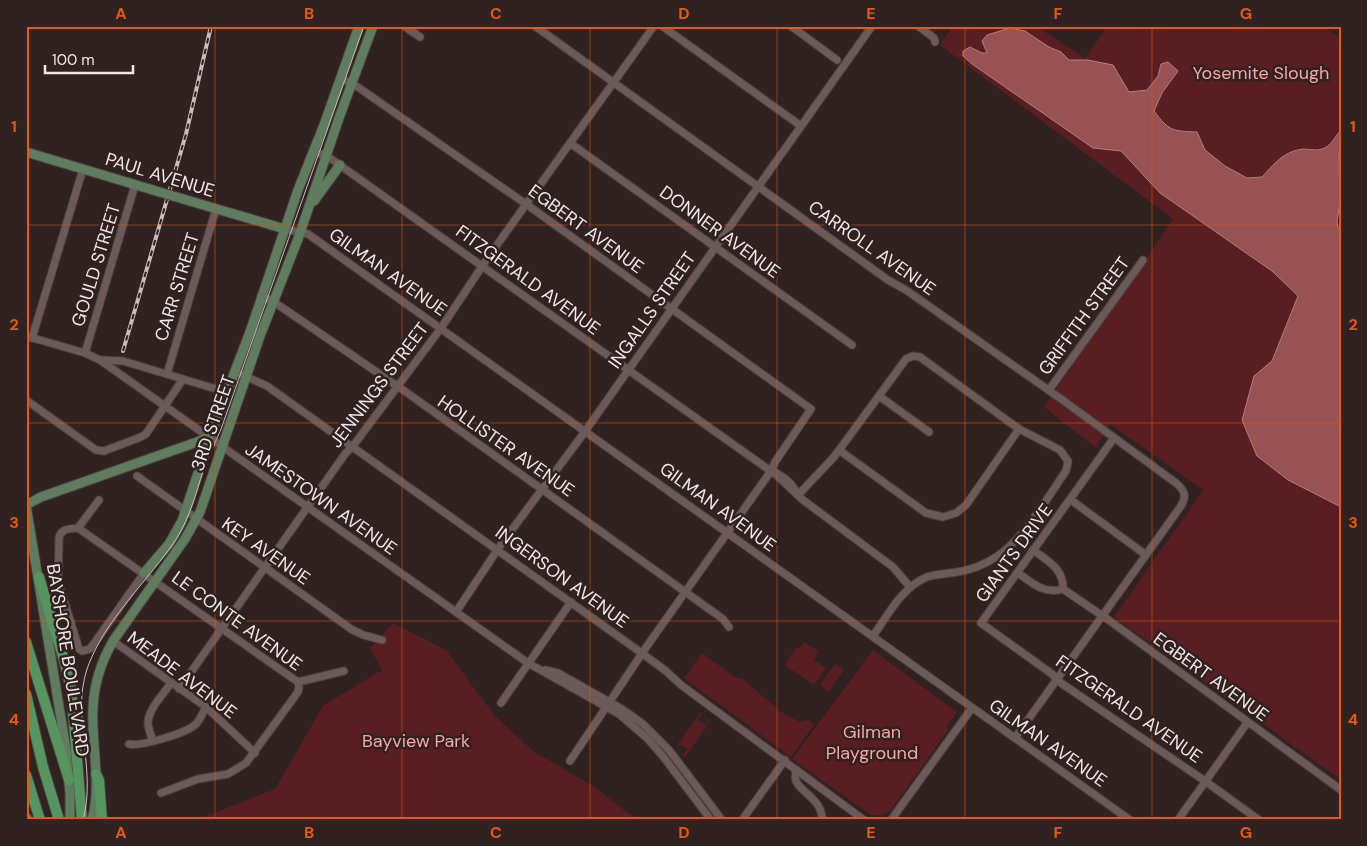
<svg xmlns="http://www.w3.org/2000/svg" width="1367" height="846" font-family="'DM Sans',sans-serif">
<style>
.green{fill:#581e22}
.water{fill:#995254;stroke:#b37e80}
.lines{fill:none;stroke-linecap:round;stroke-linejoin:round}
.minor-casing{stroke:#4c403f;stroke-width:9}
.major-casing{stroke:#4c403f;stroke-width:11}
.highway-casing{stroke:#4c403f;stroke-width:12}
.minor{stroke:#6c5a5a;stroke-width:7}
.major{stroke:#5f7d5e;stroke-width:9}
.highway{stroke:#579560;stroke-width:10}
.tram{stroke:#c8bdbc;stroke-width:1}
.rail-casing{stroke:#c8bdbc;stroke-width:4}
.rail{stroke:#302221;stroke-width:2;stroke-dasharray:5.5;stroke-linecap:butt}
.major-bridge-casing{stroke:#4c403f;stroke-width:11;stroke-linecap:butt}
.major-bridge{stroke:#5f7d5e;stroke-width:9}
.grid{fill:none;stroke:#e8590c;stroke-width:1;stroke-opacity:0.55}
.labels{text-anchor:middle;stroke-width:5;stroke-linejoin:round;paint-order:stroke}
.park-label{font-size:18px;fill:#f8a4a5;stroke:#302221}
.street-label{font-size:18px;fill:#f0e6e5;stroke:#302221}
.neatline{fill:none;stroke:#e8590c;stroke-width:2}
.grid-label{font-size:16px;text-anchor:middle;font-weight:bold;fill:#e8590c}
</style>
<rect width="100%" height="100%" fill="#302221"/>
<g class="green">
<path d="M953,26H1036L1085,58L1108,26H1323L1341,39V247L1202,155L1197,132C1184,131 1170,132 1161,121L989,46L979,65L1093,148L1121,151L1160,193L1272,271L1298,297L1272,361L1254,376L1341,507V780L1114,617L1203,490L1110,424L1096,448L1044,407L1173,219L940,45Z"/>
<path d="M393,623L446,650L495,716L533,751L595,787L629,814L644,820H197L275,789L323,706L382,670L370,649Z"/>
<path d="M804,642L818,651L814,660L826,668L814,685L785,665L796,648L801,647Z"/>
<path d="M873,650L957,712L946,728L948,730L891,810C885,815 879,816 871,815L792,759Z"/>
<path d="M702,653L735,677L743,679L781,712L800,722L808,720L814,725L791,757L684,678Z"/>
<path d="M835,664L844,670L828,692L820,685Z"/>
<path d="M701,712L702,713L698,720L706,725L710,719L711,720L685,757L683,756L687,749L681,745L679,746L677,745Z"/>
</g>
<path class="water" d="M1010,28L1025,31L1049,47L1061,52L1069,60H1088L1113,65L1129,92L1147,90L1158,76L1161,64L1168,62L1178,71L1162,93L1154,111C1169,131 1172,131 1197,132L1205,150L1225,166L1247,178L1262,177C1274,164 1284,151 1303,149C1309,149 1317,151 1322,149C1331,147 1335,136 1341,130V149L1339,153L1340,203L1337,221L1338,228L1341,230V507L1288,480L1257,456L1242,420L1254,376L1272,361L1298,296L1272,271L1160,193L1121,151L1093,148L972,64L963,56V51L970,47L982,53H987L982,41L987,35Z"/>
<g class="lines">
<defs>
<g id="minor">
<path d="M404,26L420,37"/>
<path d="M535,26L888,280L906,290L1064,401L1176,483C1185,491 1187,496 1181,506L1015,738"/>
<path d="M662,26L801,126"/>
<path d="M791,26L837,60"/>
<path d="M918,26L934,38L935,42"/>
<path d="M340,79L352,83L533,209L811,409L775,462L771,471L647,646L570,761"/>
<path d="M570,143L852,345"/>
<path d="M313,151L327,156L765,467C779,475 790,478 798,495"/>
<path d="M285,229L308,234L1130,820"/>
<path d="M261,296L274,302L406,392L723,619L729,627"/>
<path d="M26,336L85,353L100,360L528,663L619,714L647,738L662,755L711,820"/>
<path d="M32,338L83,169"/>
<path d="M85,353L135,185"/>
<path d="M101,360L123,361L226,392"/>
<path d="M234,371L267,386L636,649L666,671L681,685L864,820"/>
<path d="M167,374L216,209"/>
<path d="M1049,390L1143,260"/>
<path d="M879,396L929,432"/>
<path d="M26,400L96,450L104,451L141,437L146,434L183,379"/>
<path d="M1114,438L981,623L1052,674L1061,683L1205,781L1259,820"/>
<path d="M839,450L926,513L943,517L956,513L966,505L1019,429"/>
<path d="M773,472L803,500L893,567L910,587"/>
<path d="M137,476L351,629L363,635L382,640"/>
<path d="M798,495L834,457L906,359L913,356L920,357L1019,429L1060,450L1068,461L1066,471C1047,498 1024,539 996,557C984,565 971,570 957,572C947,574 936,574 927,577C902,587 888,615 873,636"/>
<path d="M99,500L78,528C70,529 61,528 59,538L58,581L79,649L82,651L90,649L144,573"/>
<path d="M1071,500L1146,555"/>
<path d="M78,528L298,682L299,687L298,692L246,763L228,774L198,779L161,793"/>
<path d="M1033,550C1048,561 1064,569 1063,589"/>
<path d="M1018,573C1032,583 1045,595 1063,589"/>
<path d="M1063,589L1110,621L1341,790"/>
<path d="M456,612L502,543L581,437L872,26"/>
<path d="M113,641L206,707L255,753"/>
<path d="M545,670L558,673L622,709L643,724L669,750L722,820"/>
<path d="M298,682L344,671"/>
<path d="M179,689L345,454L353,446L441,328L489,256L654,26"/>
<path d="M501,703L571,602"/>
<path d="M153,741C151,736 149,730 148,725C147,710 163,695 171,683"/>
<path d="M129,744C140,747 187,733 196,724C200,720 203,712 206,707"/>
<path d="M797,770C787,790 823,794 822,820"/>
<path d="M742,820L785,760"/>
<path d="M891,820L972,708"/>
<path d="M1178,820L1247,723"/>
</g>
<g id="major">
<path d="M26,152L153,190"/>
<path d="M173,196L285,229"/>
<path d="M314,201L340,165"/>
<path d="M26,505L66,749L70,794V820"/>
<path d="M26,505L41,497L197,442L208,437"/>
<path d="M144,573L169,544L182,521L205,452L208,437L213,429L251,329L298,190L324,125L359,26"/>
<path d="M92,820C102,783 91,745 93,708C94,684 101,662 113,641L185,539L200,512L260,336L298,239L339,118L373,26"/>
</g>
<g id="highway">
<path d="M39,577L64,660L71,688L82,820"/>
<path d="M26,642L69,780"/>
<path d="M26,694L43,767L59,820"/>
<path d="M96,774L99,780L102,820"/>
<path d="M26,775L40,820"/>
<path d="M26,818L27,820"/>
</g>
</defs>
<use href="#minor" class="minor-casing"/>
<use href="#major" class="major-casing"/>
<use href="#highway" class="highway-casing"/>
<use href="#minor" class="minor"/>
<use href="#major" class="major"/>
<use href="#highway" class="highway"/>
<path class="tram" d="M83,820C97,770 71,718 87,669C104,620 149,580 177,538C190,516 196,494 203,471C208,457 215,443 221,429L364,26"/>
<defs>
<path id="rail" d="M123,351L186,134L211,26"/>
</defs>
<use href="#rail" class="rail-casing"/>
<use href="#rail" class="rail"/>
<defs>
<path id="major-bridge" d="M153,190L173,196"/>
</defs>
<use href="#major-bridge" class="major-bridge-casing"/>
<use href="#major-bridge" class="major-bridge"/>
</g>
<path class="grid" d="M215,26V820M402,26V820M590,26V820M777,26V820M965,26V820M1152,26V820M26,225H1341M26,423H1341M26,621H1341"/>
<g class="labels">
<g class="park-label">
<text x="1261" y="79">Yosemite Slough</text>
<text x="872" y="738">Gilman<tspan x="872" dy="21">Playground</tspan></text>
<text x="416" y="747">Bayview Park</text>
</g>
<g class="street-label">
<text transform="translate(160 175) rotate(17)" y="6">PAUL AVENUE</text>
<text transform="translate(586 229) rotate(36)" y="6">EGBERT AVENUE</text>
<text transform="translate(720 232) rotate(36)" y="6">DONNER AVENUE</text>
<text transform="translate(872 248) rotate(35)" y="6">CARROLL AVENUE</text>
<text transform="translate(96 265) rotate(-73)" y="6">GOULD STREET</text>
<text transform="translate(388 272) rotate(35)" y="6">GILMAN AVENUE</text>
<text transform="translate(528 280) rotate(36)" y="6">FITZGERALD AVENUE</text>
<text transform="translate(177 287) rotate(-73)" y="6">CARR STREET</text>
<text transform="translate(652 310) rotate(-55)" y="6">INGALLS STREET</text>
<text transform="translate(1084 316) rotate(-54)" y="6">GRIFFITH STREET</text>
<text transform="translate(379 385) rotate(-53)" y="6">JENNINGS STREET</text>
<text transform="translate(213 423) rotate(-71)" y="6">3RD STREET</text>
<text transform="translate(506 446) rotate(35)" y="6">HOLLISTER AVENUE</text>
<text transform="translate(321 499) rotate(35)" y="6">JAMESTOWN AVENUE</text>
<text transform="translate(718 507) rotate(36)" y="6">GILMAN AVENUE</text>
<text transform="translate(266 551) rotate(35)" y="6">KEY AVENUE</text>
<text transform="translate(1014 553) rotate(-54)" y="6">GIANTS DRIVE</text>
<text transform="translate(562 577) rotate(36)" y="6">INGERSON AVENUE</text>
<text transform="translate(237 621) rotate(36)" y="6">LE CONTE AVENUE</text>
<text transform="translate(68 660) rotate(81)" y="6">BAYSHORE BOULEVARD</text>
<text transform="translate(182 675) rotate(37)" y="6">MEADE AVENUE</text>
<text transform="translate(1211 677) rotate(36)" y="6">EGBERT AVENUE</text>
<text transform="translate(1129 709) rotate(35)" y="6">FITZGERALD AVENUE</text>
<text transform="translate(1048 743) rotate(35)" y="6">GILMAN AVENUE</text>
</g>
</g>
<rect width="1367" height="846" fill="none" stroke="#302221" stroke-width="55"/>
<path d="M45 65v8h88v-8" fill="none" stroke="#f0e6e5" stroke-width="2.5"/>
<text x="52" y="65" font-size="15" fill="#f0e6e5" stroke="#302221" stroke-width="4" paint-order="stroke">100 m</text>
<rect x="28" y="28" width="1312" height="790" class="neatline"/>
<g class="grid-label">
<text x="121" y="19">A</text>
<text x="309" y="19">B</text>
<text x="496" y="19">C</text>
<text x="684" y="19">D</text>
<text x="871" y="19">E</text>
<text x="1058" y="19">F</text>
<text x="1246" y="19">G</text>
<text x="14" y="132">1</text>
<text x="1353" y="132">1</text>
<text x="14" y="330">2</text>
<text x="1353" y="330">2</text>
<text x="14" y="528">3</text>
<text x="1353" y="528">3</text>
<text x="14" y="725">4</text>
<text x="1353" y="725">4</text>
<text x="121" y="838">A</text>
<text x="309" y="838">B</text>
<text x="496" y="838">C</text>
<text x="684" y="838">D</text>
<text x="871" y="838">E</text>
<text x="1058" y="838">F</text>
<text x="1246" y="838">G</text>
</g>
</svg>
